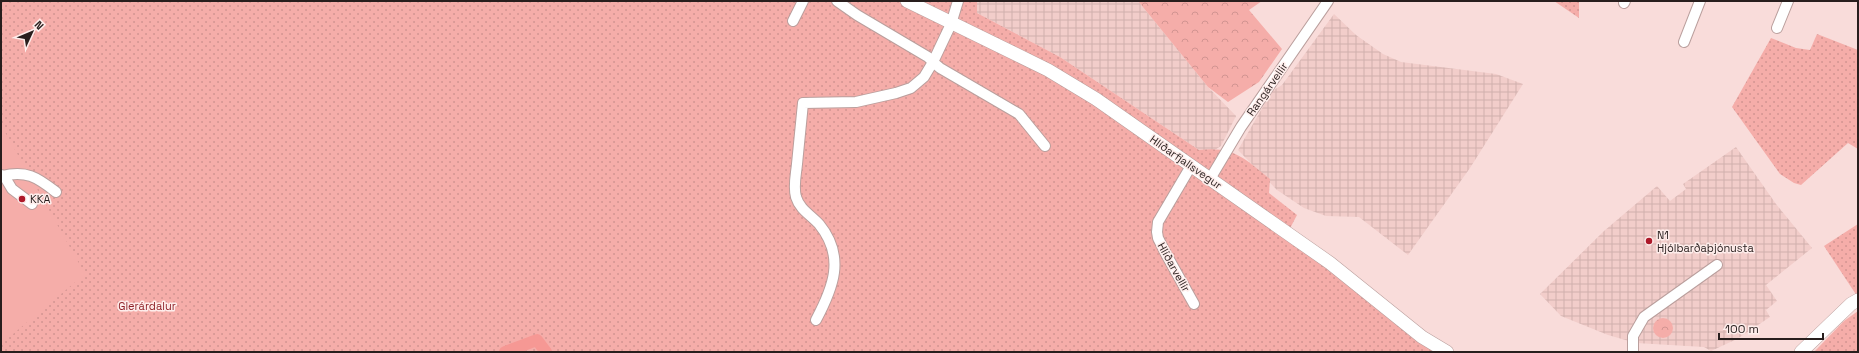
<svg xmlns="http://www.w3.org/2000/svg" width="1859" height="353" font-family="'Space Grotesk',sans-serif">
<style>
.industrial{fill:url(#industrial-grid)}
.grass{fill:url(#grass-dots)}
.forest{fill:url(#forest-crowns)}
.garden{fill:#f5ada9}
.lines{fill:none;stroke-linecap:round;stroke-linejoin:round}
.river{stroke:#f69894;stroke-width:12}
.minor-casing{stroke:#ba9f9d;stroke-width:12}
.major-casing{stroke:#ba9f9d;stroke-width:14}
.minor{stroke:#fff;stroke-width:10}
.major{stroke:#fff;stroke-width:13}
.poi-dot{fill:#ad192a;stroke:#feedeb;stroke-width:1.5}
.labels{text-anchor:middle;stroke-width:3;stroke-linejoin:round;paint-order:stroke}
.street-label{font-size:11px;fill:#281e1d;stroke:#feedeb}
.poi-label{font-size:11px;fill:#281e1d;stroke:#feedeb;text-anchor:start}
.park-label{font-size:11px;fill:#8f2329;stroke:#feedeb}
</style>
<defs>
<pattern id="industrial-grid" width="8" height="8" patternUnits="userSpaceOnUse"><rect width="8" height="8" fill="#f2cdca"/><path d="M0 4h8M4 0v8" fill="none" stroke="#d0b0ad"/></pattern>
<pattern id="grass-dots" width="8" height="8" patternUnits="userSpaceOnUse"><rect width="8" height="8" fill="#f5ada9"/><path d="M2 2h.1M6 6h.1" fill="none" stroke="#d29491" stroke-width="1.8" stroke-linecap="round"/></pattern>
<pattern id="forest-crowns" width="20" height="18" patternUnits="userSpaceOnUse"><rect width="20" height="18" fill="#f5ada9"/><path d="M2 6a3 3 0 1 1 6 0M12 15a3 3 0 1 1 6 0" fill="none" stroke="#d29491"/></pattern>
</defs>
<rect width="100%" height="100%" fill="#f9dcda"/>
<g class="industrial">
<path d="M977,1H1138L1208,87L1236,116L1221,146L1210,153L1199,150L1060,57L977,13Z"/>
<path d="M1334,14L1356,35L1383,54L1401,62L1496,74L1523,84L1470,168L1408,255L1359,217L1326,216L1304,208L1277,190L1238,150L1272,91L1282,85Z"/>
<path d="M1736,147L1776,204L1812,248L1766,285L1777,301L1766,310L1770,317L1737,339L1711,351L1704,347L1636,343L1608,335L1561,316L1540,294L1604,231L1657,186L1670,201L1686,189L1683,184Z"/>
</g>
<g class="grass">
<path d="M1,1H977V13L1060,57L1199,150C1234,146 1245,159 1270,179L1269,193L1297,215L1286,236L1438,352H1Z"/>
<path d="M1554,1H1579V18Z"/>
<path d="M1817,34L1858,50V149L1848,143L1801,185L1794,183L1780,174L1732,107L1771,38L1796,48L1810,50Z"/>
<path d="M1858,224V295L1857,296L1824,246Z"/>
<path d="M1858,311L1857,352H1814L1844,321Z"/>
</g>
<g class="forest">
<path d="M1138,1H1262L1249,10L1282,49L1259,82L1228,102L1208,87Z"/>
<circle cx="1663" cy="328" r="10"/>
</g>
<path class="garden" d="M1,125L85,274L1,344Z"/>
<g class="lines">
<path class="river" d="M505,352L537,340L546,352"/>
<defs>
<g id="minor">
<path d="M958,1L951,24L933,62L940,68L1019,114L1045,146"/>
<path d="M1624,3L1625,1"/>
<path d="M793,21L803,1"/>
<path d="M1777,28L1788,1"/>
<path d="M1684,42L1700,1"/>
<path d="M1191,166L1158,222L1157,232L1158,238L1166,254L1194,304"/>
<path d="M1,175L6,179L12,189L32,204"/>
<path d="M2,176C26,170 37,177 56,192"/>
<path d="M1210,179L1241,127L1328,1"/>
<path d="M816,320C833,288 846,257 819,224C811,215 800,210 796,197C793,186 796,175 797,164C799,144 801,123 803,103L856,102L896,93L911,88L924,77L933,62L928,57L857,15L837,1"/>
<path d="M1633,352V336L1644,317L1717,265"/>
</g>
<g id="major">
<path d="M907,1L1048,70L1096,99L1330,263L1422,337L1447,352"/>
<path d="M1801,352L1851,304L1858,300"/>
</g>
</defs>
<use href="#minor" class="minor-casing"/>
<use href="#major" class="major-casing"/>
<use href="#minor" class="minor"/>
<use href="#major" class="major"/>
</g>
<g class="poi-dot">
<circle cx="22" cy="199" r="4"/>
<circle cx="1649" cy="241" r="4"/>
</g>
<g class="labels">
<g class="street-label">
<text transform="translate(1267 89) rotate(-55)" y="4">Rangárvellir</text>
<text transform="translate(1186 162) rotate(35)" y="4">Hlíðarfjallsvegur</text>
<text transform="translate(1174 267) rotate(61)" y="4">Hlíðarvellir</text>
</g>
<g class="poi-label">
<text x="30" y="203">KKA</text>
<text x="1657" y="239">N1<tspan x="1657" dy="13">Hjólbarðaþjónusta</tspan></text>
</g>
<g class="park-label">
<text x="147" y="310">Glerárdalur</text>
</g>
</g>
<rect width="1859" height="353" fill="none" stroke="#281e1d" stroke-width="4"/>
<g transform="translate(32 32) rotate(46)" stroke="#feedeb" stroke-width="3" paint-order="stroke">
<path d="M0-3L7 15L0 10L-7 15Z" fill="#281e1d"/>
<text y="-6" font-size="11" font-weight="bold" text-anchor="middle" fill="#281e1d">N</text>
</g>
<path d="M1719 333v6h104v-6" fill="none" stroke="#281e1d" stroke-width="2"/>
<text x="1725" y="333" font-size="12" fill="#281e1d" stroke="#feedeb" stroke-width="3" paint-order="stroke">100 m</text>
</svg>
